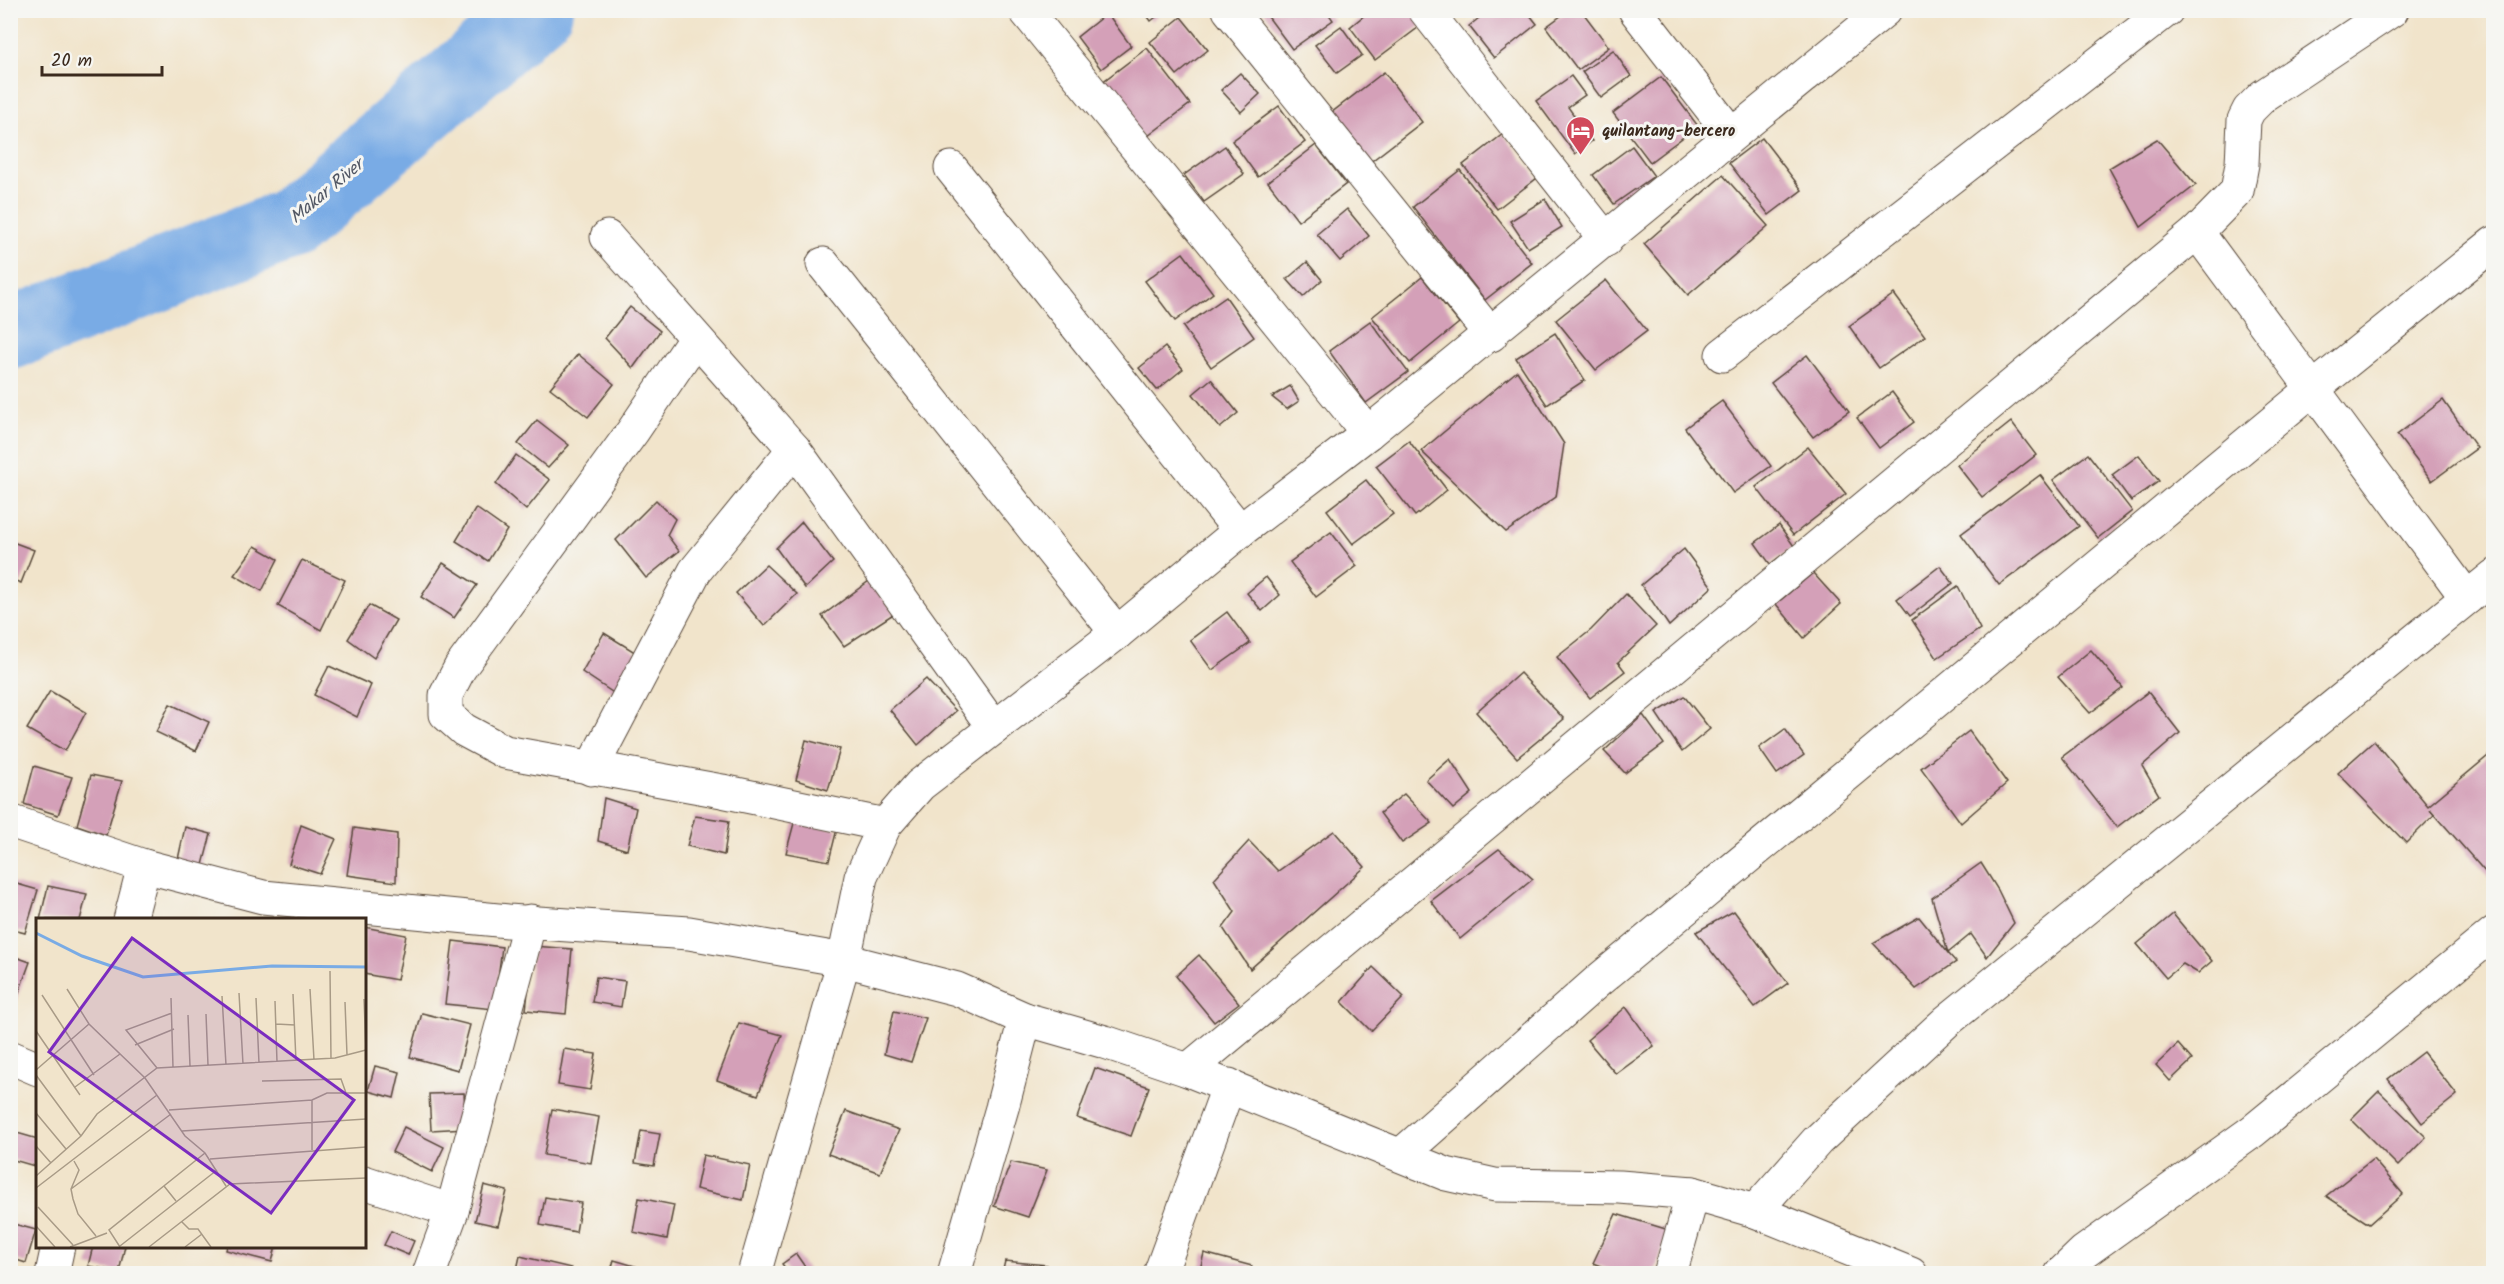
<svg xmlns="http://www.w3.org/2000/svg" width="2504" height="1284" font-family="Kalam,sans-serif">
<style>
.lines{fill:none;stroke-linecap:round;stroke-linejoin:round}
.river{stroke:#79abe5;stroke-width:72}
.building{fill:#d4a0b8}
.minor-casing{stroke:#564638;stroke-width:35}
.minor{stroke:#fff;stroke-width:33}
.labels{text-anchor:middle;stroke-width:6;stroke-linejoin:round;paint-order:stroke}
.poi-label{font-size:16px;font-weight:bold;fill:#3b2a1e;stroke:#f6f6f2;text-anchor:start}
.water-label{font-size:18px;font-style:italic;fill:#515764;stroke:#f6f6f2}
.inset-river{fill:none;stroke:#79abe5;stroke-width:3}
.inset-road{fill:none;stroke:#a89a86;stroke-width:1.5}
.view{fill:#7b2cbf;fill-opacity:0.15;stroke:#7b2cbf;stroke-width:3}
.inset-edge{fill:none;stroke:#3b2a1e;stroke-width:3}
</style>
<rect width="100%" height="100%" fill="#f6f6f2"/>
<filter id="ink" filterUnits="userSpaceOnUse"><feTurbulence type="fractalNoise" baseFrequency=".0167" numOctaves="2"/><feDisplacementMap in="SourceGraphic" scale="12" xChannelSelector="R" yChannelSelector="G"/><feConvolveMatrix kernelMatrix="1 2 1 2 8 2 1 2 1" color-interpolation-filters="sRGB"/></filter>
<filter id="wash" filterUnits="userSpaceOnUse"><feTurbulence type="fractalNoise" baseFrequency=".008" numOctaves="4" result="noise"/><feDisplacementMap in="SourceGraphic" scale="24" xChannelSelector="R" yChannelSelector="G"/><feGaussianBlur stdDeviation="1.35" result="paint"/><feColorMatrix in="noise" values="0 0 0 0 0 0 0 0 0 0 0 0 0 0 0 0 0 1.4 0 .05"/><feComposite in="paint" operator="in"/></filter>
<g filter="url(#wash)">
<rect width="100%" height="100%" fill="#f1e4cb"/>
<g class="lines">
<path class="river" d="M10,334L290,224L537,10"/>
</g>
<g id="blocks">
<g class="building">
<path d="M1143,10H1165L1151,21Z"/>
<path d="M1263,10H1326L1333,20L1292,49Z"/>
<path d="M1371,10H1413L1423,24L1375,60L1350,27Z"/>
<path d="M1489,10H1526L1537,24L1494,58L1469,26Z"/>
<path d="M1569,10H1581L1609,47L1578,70L1546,27Z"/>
<path d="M1107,13L1131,46L1101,69L1077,37Z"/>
<path d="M1181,17L1208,50L1177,75L1150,42Z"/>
<path d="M1341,26L1362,55L1337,73L1315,45Z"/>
<path d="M1147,48L1190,104L1144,139L1101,83Z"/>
<path d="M1613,50L1631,76L1601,98L1582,72Z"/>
<path d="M1384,72L1422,122L1369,163L1331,113Z"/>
<path d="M1240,73L1260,94L1241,112L1221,90Z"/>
<path d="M1571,76L1585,95L1568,107L1592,141L1575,154L1536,101Z"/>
<path d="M1661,77L1698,126L1650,162L1613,113Z"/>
<path d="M1279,106L1305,142L1258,177L1232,141Z"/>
<path d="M1503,134L1537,178L1497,209L1463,165Z"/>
<path d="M1762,138L1802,190L1769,215L1729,163Z"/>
<path d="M2157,139L2196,185L2141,227L2109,168Z"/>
<path d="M1316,145L1346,184L1298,221L1268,182Z"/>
<path d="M1225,146L1244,174L1204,202L1184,175Z"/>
<path d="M1632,146L1654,176L1614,204L1593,175Z"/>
<path d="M1460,170L1532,263L1485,300L1413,207Z"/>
<path d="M1723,175L1768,226L1688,295L1644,244Z"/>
<path d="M1545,199L1562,227L1528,248L1510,221Z"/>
<path d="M1347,209L1369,236L1340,261L1317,234Z"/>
<path d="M1183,253L1213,293L1175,321L1145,281Z"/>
<path d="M1307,262L1322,280L1303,297L1287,279Z"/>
<path d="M1422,277L1459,323L1410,363L1372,317Z"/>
<path d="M1606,280L1647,331L1596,370L1556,320Z"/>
<path d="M1894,294L1925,336L1879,368L1849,326Z"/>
<path d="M1226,297L1254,337L1211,367L1183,327Z"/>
<path d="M630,307L660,331L633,368L605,338Z"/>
<path d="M1370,321L1408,372L1366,403L1329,351Z"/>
<path d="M1555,333L1585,380L1547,405L1516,358Z"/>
<path d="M1165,347L1183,369L1157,390L1139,368Z"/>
<path d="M578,354L614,384L588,417L550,388Z"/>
<path d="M1807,355L1849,411L1813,437L1771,383Z"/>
<path d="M1517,371L1564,444L1556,497L1506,532L1421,451Z"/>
<path d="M1211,379L1238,413L1220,428L1193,394Z"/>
<path d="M1290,386L1299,401L1287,409L1272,397Z"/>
<path d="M1892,392L1914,422L1879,448L1857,418Z"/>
<path d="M2443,400L2477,448L2432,481L2397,435Z"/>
<path d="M1722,401L1771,466L1733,493L1685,428Z"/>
<path d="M537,420L569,445L548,468L518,444Z"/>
<path d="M2011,422L2036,455L1982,497L1957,465Z"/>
<path d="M1409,441L1447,490L1415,516L1376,466Z"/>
<path d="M1808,447L1846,494L1793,535L1756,487Z"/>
<path d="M2088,454L2132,511L2098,538L2053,480Z"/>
<path d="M516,455L550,480L526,510L496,484Z"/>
<path d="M2139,455L2159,481L2131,501L2112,475Z"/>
<path d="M2040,475L2079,526L1999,585L1961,534Z"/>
<path d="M1366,480L1393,514L1353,544L1327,510Z"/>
<path d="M656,500L675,519L667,535L679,551L646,578L616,540Z"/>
<path d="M476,508L507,530L488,561L456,541Z"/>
<path d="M802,522L833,562L805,588L776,548Z"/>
<path d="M1779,525L1794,546L1770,564L1755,543Z"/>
<path d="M1331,532L1357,566L1316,597L1290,562Z"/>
<path d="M10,541L34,550L21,583L10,579Z"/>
<path d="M255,546L278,559L262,591L234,575Z"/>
<path d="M1684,549L1712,587L1669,626L1641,585Z"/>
<path d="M302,560L345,580L321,630L278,606Z"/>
<path d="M443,563L477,585L454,618L421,597Z"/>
<path d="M766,565L797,594L764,626L736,593Z"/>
<path d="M1940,566L1953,583L1910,616L1897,599Z"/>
<path d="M1813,573L1841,604L1804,638L1776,604Z"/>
<path d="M1266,577L1280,595L1262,611L1247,593Z"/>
<path d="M869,581L895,613L844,646L822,616Z"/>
<path d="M1958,586L1980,629L1937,658L1912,620Z"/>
<path d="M1626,594L1656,626L1618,662L1625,671L1590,698L1557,657L1591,630Z"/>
<path d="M369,605L396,620L374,658L348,639Z"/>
<path d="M1227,612L1250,643L1212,670L1190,640Z"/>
<path d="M604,633L638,654L615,694L582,672Z"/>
<path d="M2091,650L2123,688L2090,713L2058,677Z"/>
<path d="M329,666L371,685L357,717L314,695Z"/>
<path d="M1520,673L1564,719L1517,758L1476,712Z"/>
<path d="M926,679L956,711L918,745L890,710Z"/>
<path d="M50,691L86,712L65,751L27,729Z"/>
<path d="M2148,692L2180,733L2142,766L2159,795L2117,827L2062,757Z"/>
<path d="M1684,696L1710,729L1682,752L1656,713Z"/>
<path d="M170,704L209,722L196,751L156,732Z"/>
<path d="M1643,715L1664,744L1625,773L1604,751Z"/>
<path d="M1785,729L1804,755L1777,774L1759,748Z"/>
<path d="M1969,731L2007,783L1961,823L1921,768Z"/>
<path d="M806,740L840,749L828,790L796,780Z"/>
<path d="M2374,741L2428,806L2494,751V882L2430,809L2434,815L2406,843L2338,773Z"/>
<path d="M1450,759L1472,793L1453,809L1426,780Z"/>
<path d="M34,766L72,777L58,815L24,804Z"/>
<path d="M91,775L122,781L106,835L77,825Z"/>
<path d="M1404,794L1432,823L1402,843L1380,813Z"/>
<path d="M604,798L636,808L627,850L598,841Z"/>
<path d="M695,816L729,821L724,855L687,846Z"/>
<path d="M794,823L837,829L829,861L786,853Z"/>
<path d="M301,825L336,839L320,874L289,864Z"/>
<path d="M185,827L211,834L202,869L177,864Z"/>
<path d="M354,828L397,834L396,882L347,875Z"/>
<path d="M1334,831L1365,867L1250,969L1223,928L1235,912L1214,879L1249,841L1278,871Z"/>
<path d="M1499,849L1533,879L1460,939L1431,901Z"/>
<path d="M1981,863L1998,890L2014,923L1987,957L1971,934L1948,953L1956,962L1916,989L1873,943L1919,917L1948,953L1932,898Z"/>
<path d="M10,882L38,890L25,933L10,929Z"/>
<path d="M48,886L87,894L80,920H40Z"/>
<path d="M1734,911L1788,983L1755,1007L1696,932Z"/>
<path d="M2173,914L2212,961L2198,973L2183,964L2166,978L2137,944Z"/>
<path d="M364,927L406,935L397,980L364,974Z"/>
<path d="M453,941L502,947L494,1009L445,1004Z"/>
<path d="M533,946L572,949L566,1014L526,1010Z"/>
<path d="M10,955L30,962L15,1003L10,1001Z"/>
<path d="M1199,955L1239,1003L1214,1022L1176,976Z"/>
<path d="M1373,967L1404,997L1371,1031L1342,1002Z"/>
<path d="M596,977L625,981L621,1007L592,1002Z"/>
<path d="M1626,1007L1654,1046L1616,1074L1587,1040Z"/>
<path d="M894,1011L926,1018L911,1062L884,1054Z"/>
<path d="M422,1013L470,1025L458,1070L410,1057Z"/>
<path d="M739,1023L782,1035L758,1095L717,1080Z"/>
<path d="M2178,1044L2192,1060L2170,1081L2156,1065Z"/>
<path d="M564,1049L596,1054L590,1090L558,1085Z"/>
<path d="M2423,1052L2457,1095L2422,1123L2388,1079Z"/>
<path d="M375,1066L400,1072L394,1098L368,1091Z"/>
<path d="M1095,1068L1149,1087L1131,1136L1077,1118Z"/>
<path d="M2379,1091L2426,1137L2398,1166L2351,1119Z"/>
<path d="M464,1093L466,1128L431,1130L429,1094Z"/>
<path d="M552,1109L599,1117L591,1163L544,1155Z"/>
<path d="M846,1111L899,1130L880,1173L828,1154Z"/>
<path d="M404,1127L444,1147L432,1172L392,1152Z"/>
<path d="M10,1131L38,1139V1167L10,1159Z"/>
<path d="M641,1131L660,1134L654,1166L635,1163Z"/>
<path d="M703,1155L750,1165L743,1200L696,1189Z"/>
<path d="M2373,1159L2403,1194L2369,1224L2326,1196Z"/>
<path d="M1011,1162L1047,1170L1028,1217L994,1206Z"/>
<path d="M484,1185L507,1191L498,1226L475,1221Z"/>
<path d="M545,1197L581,1203L576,1232L540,1225Z"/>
<path d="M639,1198L674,1205L667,1239L633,1232Z"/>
<path d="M1616,1214L1669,1230L1654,1274H1620L1593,1263Z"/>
<path d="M10,1223L36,1230L26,1263L10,1258Z"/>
<path d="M391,1231L414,1241L408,1255L384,1245Z"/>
<path d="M93,1246H125L119,1272L88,1266Z"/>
<path d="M227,1246H276L272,1262L226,1250Z"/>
<path d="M1204,1253L1252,1266L1248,1274H1199Z"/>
<path d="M796,1254L810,1274H790L782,1264Z"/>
<path d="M520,1256L571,1268L570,1274H516Z"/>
<path d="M614,1260L659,1273V1274H610Z"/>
<path d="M1005,1261L1047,1265L1045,1274H1002Z"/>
</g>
</g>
</g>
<g filter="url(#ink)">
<use href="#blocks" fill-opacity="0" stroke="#564638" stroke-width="1.5"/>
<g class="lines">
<defs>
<g id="minor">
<path d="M1025,10L1368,433"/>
<path d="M1229,10L1491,335"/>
<path d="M1425,10L1606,240"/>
<path d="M1635,10L1731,134"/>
<path d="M951,168L1240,531"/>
<path d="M2197,232L2237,191L2242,164L2244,120L2249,110L2263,96L2392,10"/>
<path d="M607,237L794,449L994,728"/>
<path d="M823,264L1117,633"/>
<path d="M695,339L633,431L460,668L446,695V714L464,730L505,752L722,791L885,825"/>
<path d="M1722,355L2167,10"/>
<path d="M591,769L695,571L794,449"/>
<path d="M10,821L144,866L263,897L508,921L689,933L844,960L957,989L1025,1019L1105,1042L1188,1070L1446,1174L1495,1185L1620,1187L1693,1193L1755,1211L1911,1274"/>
<path d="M130,920L144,866"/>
<path d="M10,1057L38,1069"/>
<path d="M1188,1070L2197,232L2467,598"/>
<path d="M1401,1155L1599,980L2314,388L2494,243"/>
<path d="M364,1182L452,1211"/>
<path d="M1755,1211L1817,1141L1947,1021L2494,576"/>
<path d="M52,1274L58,1246"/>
<path d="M429,1274L452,1211L530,921"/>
<path d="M754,1274L844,960L861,877L885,825L920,785L1117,633L1240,531L1368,433L1885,10"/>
<path d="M954,1274L1002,1108L1025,1019"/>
<path d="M1160,1274L1229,1085"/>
<path d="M1670,1274L1693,1193"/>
<path d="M2061,1274L2084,1252L2253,1131L2494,933"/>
</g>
</defs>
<use href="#minor" class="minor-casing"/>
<use href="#minor" class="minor"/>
</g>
</g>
<defs>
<symbol id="hotel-pin" viewBox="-11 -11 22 30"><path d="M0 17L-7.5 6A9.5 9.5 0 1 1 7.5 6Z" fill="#d1495b" stroke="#f6f6f2"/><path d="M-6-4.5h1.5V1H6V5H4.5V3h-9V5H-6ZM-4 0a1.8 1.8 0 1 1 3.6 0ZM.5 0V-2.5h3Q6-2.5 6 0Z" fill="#fff"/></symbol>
</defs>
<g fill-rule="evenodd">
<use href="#hotel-pin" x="1564" y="114" width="33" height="45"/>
</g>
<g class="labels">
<g class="poi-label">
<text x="1602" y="136">quilantang-bercero</text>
</g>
<g class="water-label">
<text transform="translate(326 191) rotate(-40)" y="6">Makar River</text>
</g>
</g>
<g transform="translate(36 918)">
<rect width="330" height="330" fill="#f1e4cb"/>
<path class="inset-river" d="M0,15L46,38L107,59L236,48L330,49"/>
<path class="inset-road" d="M294,53L295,141M31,71L53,106L109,160L149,218L169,235L190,268M274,71L278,142M203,75L207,146M257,76L260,143M6,77L58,157M186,78L190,147M135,80L137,149M220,80L223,145M328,81L330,132M239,83L241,144M309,84L311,137M170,96L172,147M152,97L154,148M240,106L259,107M0,113L44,177M99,127L138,111M121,150L90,112L136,95M0,152L53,106M0,157L45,218M226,163L305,161L310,175M39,169L84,136M276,182L291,175H330M133,192L276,182V232M0,195L30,231M146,213L330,201M0,228L15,245M174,241L330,229M38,243L43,252L35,271L37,281L42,296L60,318M0,258L45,218L61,196L121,150L299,140L330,132M128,268L140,283M0,270L121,177M35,271L135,196M2,289L37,327M146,304L153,311H162L175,329M0,308L19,329M84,328L181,252M34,329L71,315M84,329L73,312L169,235M113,329L194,266L330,260M149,329L166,316"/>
<path class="view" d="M96,20L318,182L235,295L13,134Z"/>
<rect width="330" height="330" class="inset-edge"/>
</g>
<rect width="2504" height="1284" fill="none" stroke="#f6f6f2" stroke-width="36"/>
<path d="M42 66v9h120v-9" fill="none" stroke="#3b2a1e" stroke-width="3"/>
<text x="51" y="66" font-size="18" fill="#3b2a1e" stroke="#f6f6f2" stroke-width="4.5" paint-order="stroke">20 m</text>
</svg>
